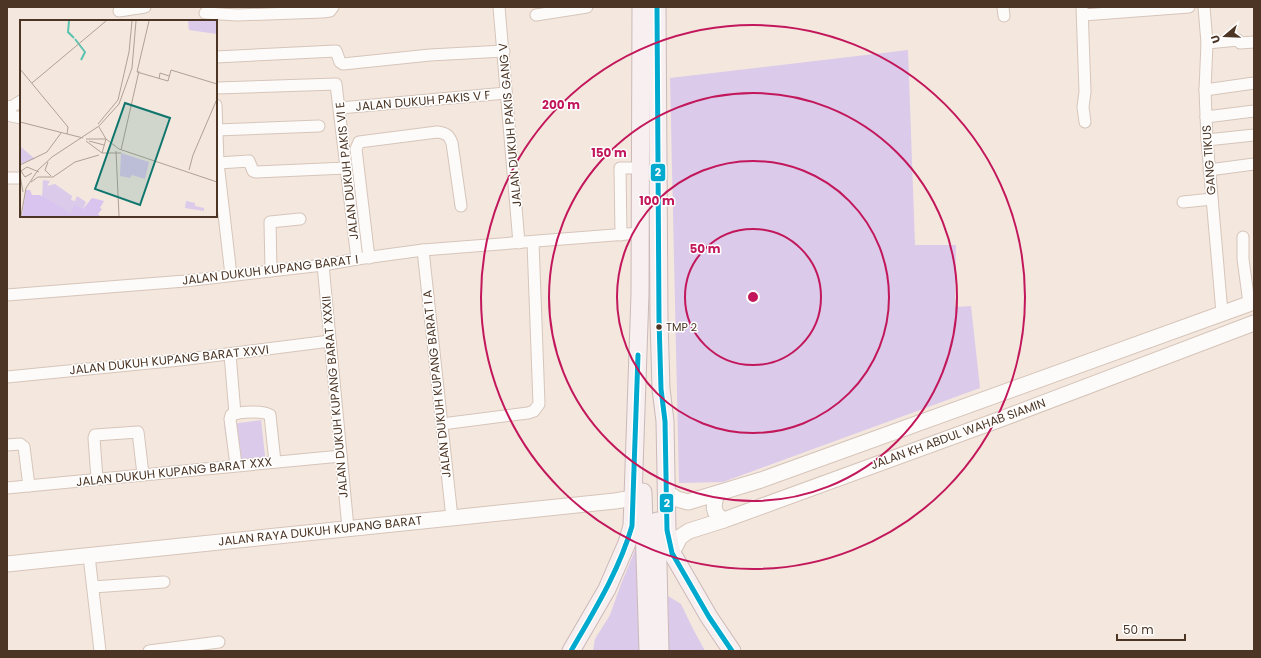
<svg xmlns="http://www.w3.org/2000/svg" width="1261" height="658" font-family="Poppins,sans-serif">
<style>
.green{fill:#dbcaea}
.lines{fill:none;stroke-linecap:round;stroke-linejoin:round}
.street-casing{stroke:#d6c5b9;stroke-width:13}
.secondary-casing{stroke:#d6c5b9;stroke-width:17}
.primary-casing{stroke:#cbb9b8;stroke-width:19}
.street{stroke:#fdfbfa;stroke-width:11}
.secondary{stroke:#fdfbfa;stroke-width:15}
.primary{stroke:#f7eff0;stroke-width:17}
.bus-1-casing{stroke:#fff;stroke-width:8}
.bus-1{stroke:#00a9ce;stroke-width:5}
.ring{fill:none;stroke:#c2185b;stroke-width:2}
.bus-dot{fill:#4c3524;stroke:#fff;stroke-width:1.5}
.labels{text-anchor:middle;stroke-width:3;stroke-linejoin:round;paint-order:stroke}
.bus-label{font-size:11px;fill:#4c3524;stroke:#fff;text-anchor:start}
.street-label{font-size:12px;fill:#4c3524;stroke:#fff}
.inset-river{fill:none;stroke:#5bc3af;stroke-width:2}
.inset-road{fill:none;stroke:#b1a094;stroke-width:1}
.view{fill:#0f766e;fill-opacity:0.15;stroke:#0f766e;stroke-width:2}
.inset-edge{fill:none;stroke:#4c3524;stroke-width:2}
.centre{fill:#c2185b;stroke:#fff;stroke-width:2}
.ring-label{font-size:12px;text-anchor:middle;font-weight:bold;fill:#c2185b;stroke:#fff;stroke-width:3;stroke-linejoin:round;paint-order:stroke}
.line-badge{stroke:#fff;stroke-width:1.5}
.badge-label{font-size:11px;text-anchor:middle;font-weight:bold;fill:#fff}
</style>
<rect width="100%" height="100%" fill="#f4e7de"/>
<g class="green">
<path d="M908,50L915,245H956L955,307L971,306L980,388L723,482L679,483L670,78Z"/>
<path d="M261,420L266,465L231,469L224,425Z"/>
<path d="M638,543L641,651H593L595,639L610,615L621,584Z"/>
<path d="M668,596L681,604L692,627L705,651H669Z"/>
</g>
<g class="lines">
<defs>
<g id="street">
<path d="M499,7L519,243"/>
<path d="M1003,7L1004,16"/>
<path d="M1082,7L1085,92L1083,107L1085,122"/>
<path d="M1204,7L1207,43L1205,90L1207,140L1222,313"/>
<path d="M119,11L145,7"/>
<path d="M205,13L237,15L323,12L330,11L333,7"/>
<path d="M536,15L587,7"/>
<path d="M1083,15L1189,7"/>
<path d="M1207,43L1238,40L1240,43L1254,42"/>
<path d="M216,57L336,51L340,62L343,64L430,55L504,51"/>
<path d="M216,88L336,84L357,259"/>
<path d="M1205,90L1254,83"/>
<path d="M216,105L218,163L231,275"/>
<path d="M7,107L13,106L21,101"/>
<path d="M340,108L506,93"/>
<path d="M7,115L21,118"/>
<path d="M1206,117L1254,111"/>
<path d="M217,130L319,126"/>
<path d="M1207,140L1254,135"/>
<path d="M218,163L249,161L253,171L256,172L346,168"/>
<path d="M1209,170L1254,164"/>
<path d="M7,178H21"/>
<path d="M1183,202L1212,199"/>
<path d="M621,235L620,168H640"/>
<path d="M1243,237V259L1249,303"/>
<path d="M423,250L452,518"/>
<path d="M369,258L356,149L359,142L437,132C446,133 449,135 452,143L461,206"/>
<path d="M323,265L348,528"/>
<path d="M271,270L270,222L300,219"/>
<path d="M7,295L185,281L323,265L357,259L423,250L640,233"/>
<path d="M230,354L235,414"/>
<path d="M7,377L180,360L330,341"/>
<path d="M442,424L528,413L534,411L539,404L533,242"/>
<path d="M7,445L20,444L24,447L29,486"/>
<path d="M236,465L230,419L231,415C240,412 262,410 270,415L275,462"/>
<path d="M97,479L94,438L95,435L138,432L143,474"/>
<path d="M7,488L341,456"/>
<path d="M89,556L100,651"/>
<path d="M93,587L164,582"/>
<path d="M149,651L219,642"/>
</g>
<g id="secondary">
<path d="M666,492L677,499L688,502L761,480L1254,302"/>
<path d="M717,494C713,505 712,514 724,520"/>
<path d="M672,553L680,537L689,531L724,520L1001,419L1254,323"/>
<path d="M7,564L615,501L633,498"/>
</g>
<g id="primary">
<path d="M657,7L659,319L661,389L665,421L667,530L672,553L709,617L732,651"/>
<path d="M643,492L648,651"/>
<path d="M657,521L660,651"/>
<path d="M571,651L607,589L627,543L632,526L640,294L641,7"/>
</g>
</defs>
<use href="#street" class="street-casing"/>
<use href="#secondary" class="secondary-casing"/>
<use href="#primary" class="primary-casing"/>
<use href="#street" class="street"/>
<use href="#secondary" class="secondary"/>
<use href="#primary" class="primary"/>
<defs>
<g id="bus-1">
<path d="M657,7L659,319L661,389L665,421L667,530L672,553L709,617L732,651"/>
<path d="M571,651C594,611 619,571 632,526L638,355"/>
</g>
</defs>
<use href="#bus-1" class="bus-1-casing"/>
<use href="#bus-1" class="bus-1"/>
</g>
<g class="ring">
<circle cx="753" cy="297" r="68"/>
<circle cx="753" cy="297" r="136"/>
<circle cx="753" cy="297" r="204"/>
<circle cx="753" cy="297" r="272"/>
</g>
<circle class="bus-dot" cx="659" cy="327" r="3.5"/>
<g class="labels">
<g class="bus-label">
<text x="666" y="331">TMP 2</text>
</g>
<g class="street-label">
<text transform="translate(423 101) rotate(-5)" y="4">JALAN DUKUH PAKIS V F</text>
<text transform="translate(510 125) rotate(-95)" y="4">JALAN DUKUH PAKIS GANG V</text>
<text transform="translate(1209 160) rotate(-94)" y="4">GANG TIKUS</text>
<text transform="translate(347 171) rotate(-96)" y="4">JALAN DUKUH PAKIS VI E</text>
<text transform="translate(270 270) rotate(-7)" y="4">JALAN DUKUH KUPANG BARAT I</text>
<text transform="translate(169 360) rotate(-6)" y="4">JALAN DUKUH KUPANG BARAT XXVI</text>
<text transform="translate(437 384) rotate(-96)" y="4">JALAN DUKUH KUPANG BARAT I A</text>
<text transform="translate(335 397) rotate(-95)" y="4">JALAN DUKUH KUPANG BARAT XXXII</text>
<text transform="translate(958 434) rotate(-20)" y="4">JALAN KH ABDUL WAHAB SIAMIN</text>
<text transform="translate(174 472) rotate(-6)" y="4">JALAN DUKUH KUPANG BARAT XXX</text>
<text transform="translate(320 531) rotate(-6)" y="4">JALAN RAYA DUKUH KUPANG BARAT</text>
</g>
</g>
<g transform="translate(20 20)">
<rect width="197" height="197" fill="#f4e7de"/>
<path d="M168,1H197V14L169,10ZM1,127L15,139L0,144ZM101,133L129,142L125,159L112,155L110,158L100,156ZM23,160L30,161L27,166L35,164L52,176L51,180L55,181L57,176L66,182L63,189L51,193L22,178ZM166,181L175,183V186L184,188V191L165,188Z" fill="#dbcaea"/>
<path d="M6,170H10L12,175H20L51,193L55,185L63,189L72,178L84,181L80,188L82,189L78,194L80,196H2Z" fill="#d8c4ef"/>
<path class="inset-river" d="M49,1L48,12L54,18M55,19L65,32L61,40"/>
<path class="inset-road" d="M129,1L117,52L148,61L151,50L197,64M0,49L48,107L47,114M139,59L140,53L149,56M12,63L86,1M0,102L63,118M78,104L98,80L109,32L112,1M79,107L86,119L82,133M66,119H86L99,129L197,162M66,121L82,133H101M69,121L84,125M101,130L119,51M96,131L99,196M28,142L25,150L31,156M0,145L27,132L41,113M169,150L173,135L197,79M12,153L5,157L1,151L7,147L19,152M0,155L3,172M11,162L18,157H33L55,142L79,135M1,196L6,168L18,150L32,137L79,106L99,84L112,48L116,1"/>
<path class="view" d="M105,83L150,98L120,185L75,169Z"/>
<rect width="197" height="197" class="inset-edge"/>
</g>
<circle cx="753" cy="297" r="6" class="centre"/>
<g class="ring-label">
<text x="561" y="109">200 m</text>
<text x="609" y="157">150 m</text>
<text x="657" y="205">100 m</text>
<text x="705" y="253">50 m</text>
</g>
<g class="line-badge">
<rect x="650" y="163" width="16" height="19" rx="4" fill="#00a9ce"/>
<rect x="659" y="493" width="15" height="20" rx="4" fill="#00a9ce"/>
</g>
<g class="badge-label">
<text x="658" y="176">2</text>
<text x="667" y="507">2</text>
</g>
<rect width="1261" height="658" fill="none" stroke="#4c3524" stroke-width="16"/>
<g transform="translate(1225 36) rotate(251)" stroke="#ffffff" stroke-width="3" paint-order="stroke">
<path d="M0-3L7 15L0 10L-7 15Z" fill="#4c3524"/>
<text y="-6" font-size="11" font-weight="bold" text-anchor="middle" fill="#4c3524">U</text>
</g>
<path d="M1117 634v6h68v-6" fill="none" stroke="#4c3524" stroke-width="2"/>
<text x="1123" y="634" font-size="12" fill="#4c3524" stroke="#ffffff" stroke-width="3" paint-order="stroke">50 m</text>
</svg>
